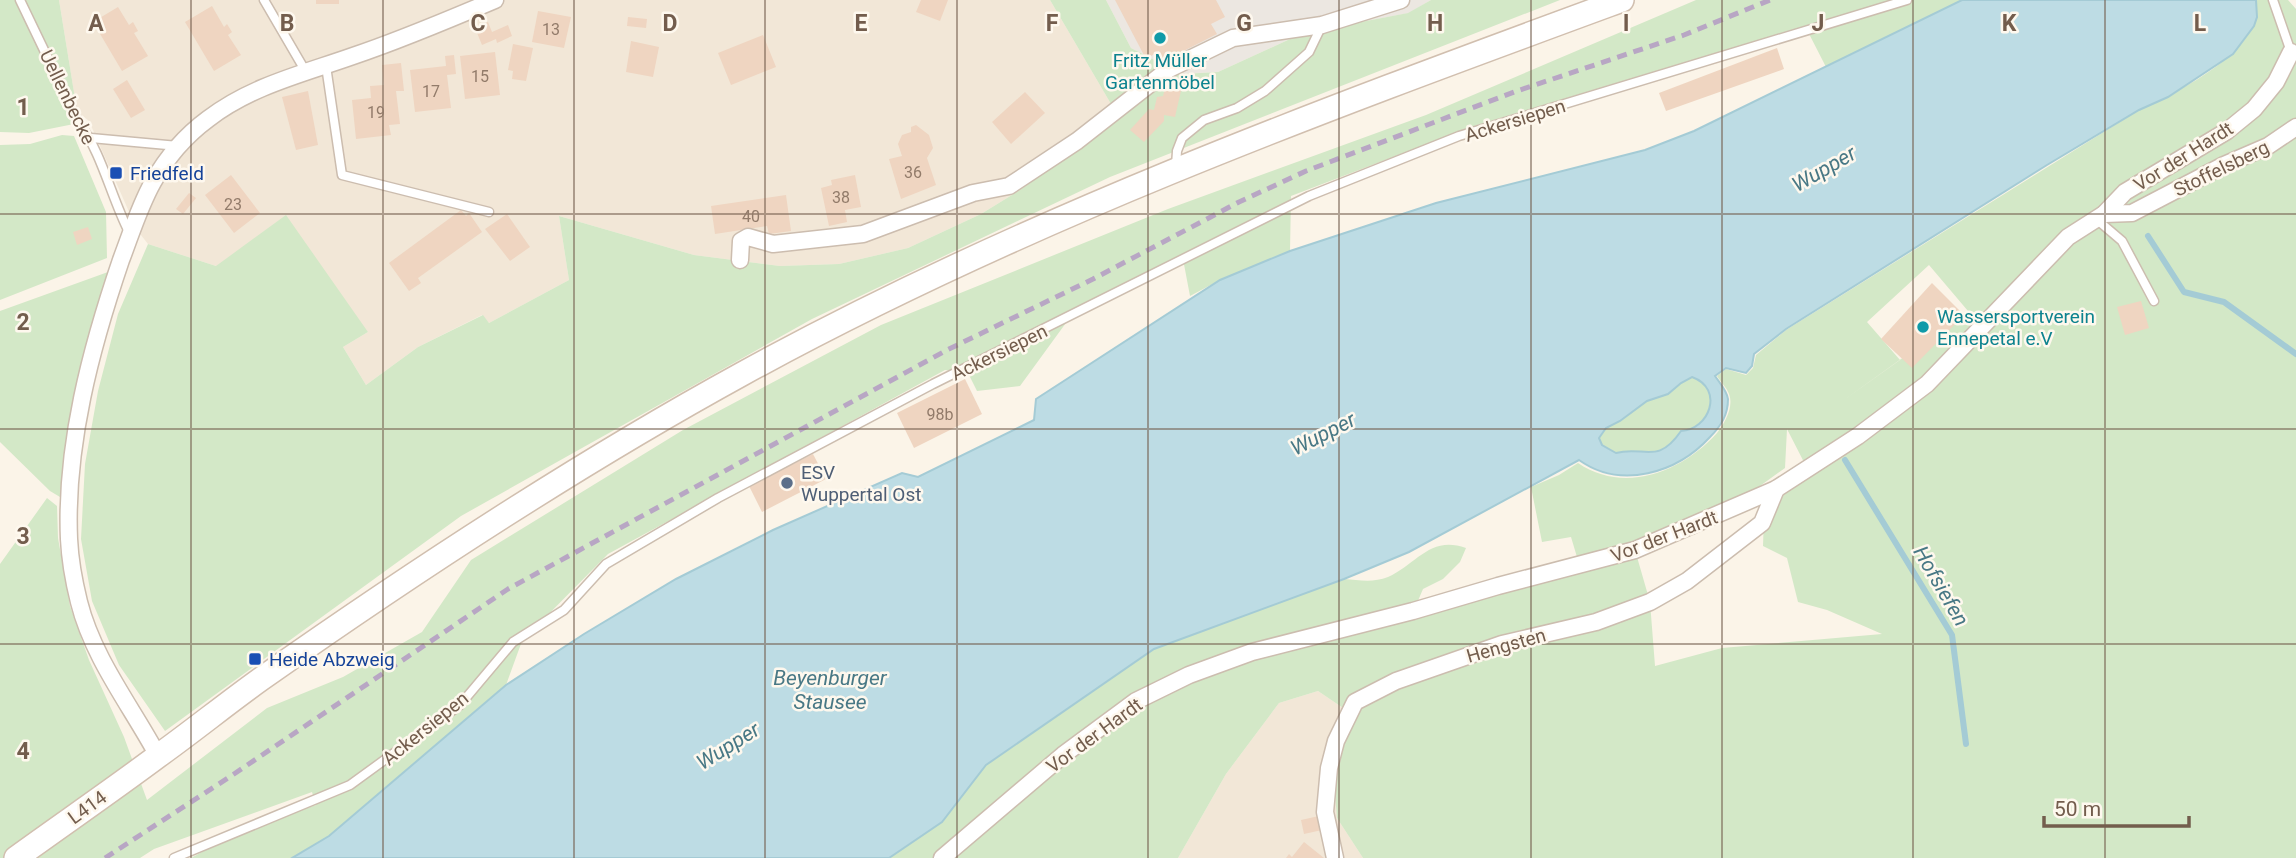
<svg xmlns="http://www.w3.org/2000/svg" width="2296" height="858" font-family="Roboto,sans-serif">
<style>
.residential{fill:#f2e7d7}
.industrial{fill:#ece7e1}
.green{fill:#d3e8c7;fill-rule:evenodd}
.water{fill:#bddce4;stroke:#a4cbd5;stroke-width:2;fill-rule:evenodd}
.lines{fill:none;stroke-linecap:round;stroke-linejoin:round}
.stream{stroke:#a4cbd5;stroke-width:6}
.building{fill:#efd5c1}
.service-casing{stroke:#ccbdaf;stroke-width:11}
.minor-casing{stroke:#ccbdaf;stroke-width:19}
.secondary-casing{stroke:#d1bfaf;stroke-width:26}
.service{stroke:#fff;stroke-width:8}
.minor{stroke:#fff;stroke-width:16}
.secondary{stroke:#fff;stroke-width:23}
.rail{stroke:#b8a6c4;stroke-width:5;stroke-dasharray:10 7;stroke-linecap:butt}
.grid{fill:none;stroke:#735d4d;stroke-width:2;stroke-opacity:0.55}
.culture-dot{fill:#0f9aa8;stroke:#fef8ee;stroke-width:2.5}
.transit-dot{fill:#1a4fb4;stroke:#fef8ee;stroke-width:2.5}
.service-dot{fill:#5c6f8a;stroke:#fef8ee;stroke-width:2.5}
.labels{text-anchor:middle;stroke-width:5;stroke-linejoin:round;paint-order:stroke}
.number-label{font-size:16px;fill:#927b6a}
.culture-label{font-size:19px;fill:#0d838f;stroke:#fef8ee}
.street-label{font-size:19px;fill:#735d4d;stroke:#fef8ee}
.transit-label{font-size:19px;fill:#164399;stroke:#fef8ee;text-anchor:start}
.service-label{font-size:19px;fill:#4e5e75;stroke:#fef8ee;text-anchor:start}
.water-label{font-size:21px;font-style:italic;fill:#487885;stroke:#fef8ee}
.grid-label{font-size:23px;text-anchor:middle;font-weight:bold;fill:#735d4d;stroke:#fef8ee;stroke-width:5;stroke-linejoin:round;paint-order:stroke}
</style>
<rect width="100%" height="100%" fill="#fbf4e8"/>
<g class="residential">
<path d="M59,0H1050L1111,104L1082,145L1020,190L981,214L908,248L839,264L780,266L694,255L559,216L569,280L489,323L482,315L418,347L366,385L343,347L368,332L216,266L148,244L137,230L89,121L77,111Z"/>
<path d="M1318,691L1349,712L1346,739L1334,781L1337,818L1363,858H1178L1226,774L1279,703Z"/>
</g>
<path class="industrial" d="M1106,0H1431L1409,13L1303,33L1218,72L1181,74L1131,48Z"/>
<g class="green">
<path d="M0,0H59L79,123L29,133L0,132Z"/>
<path d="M1050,0H1106L1131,48L1182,74L1218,72L1303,33L1408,13L1431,0H1560L1110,177L812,319L461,516L165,731L119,665L92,601L81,539L85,464L98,391L118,314L148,244L216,266L286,215L368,332L343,347L366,385L418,347L483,315L489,323L569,280L559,216L694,255L780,266L839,264L908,248L981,214L1020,190L1082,145L1111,104Z"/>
<path d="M1696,0H1962L1826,67L1805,26L1474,126L1291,196L1290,251L1220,280L1190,296L1183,259L1071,316L1020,386L977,391L968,373L945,370L608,554L522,641L506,685L329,836L292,858H191L239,832L316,805L312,792L154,849L140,858H0V564L47,498L57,506L58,538L70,606L89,660L124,737L147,800L267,708L343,677L422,632L471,560L683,430L881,325L1168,209L1426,115Z"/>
<path d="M2256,0H2288L2296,9V858H1363L1337,818L1334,782L1346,739L1349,712L1318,691L1279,703L1226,774L1178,858H889L942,822L986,765L1154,649L1344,579C1359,580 1373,583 1388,577C1417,564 1430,535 1466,548L1460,562L1443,579L1423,589L1414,610L1635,550L1650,602L1655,666L1722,648L1882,634L1827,610L1798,602L1787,558L1763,546L1764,516L1808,470L1787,429L1785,468L1753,491L1631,542L1577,557L1571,537L1542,542L1531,487L1559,475L1578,463C1625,495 1683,471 1717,433C1725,423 1734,407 1729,394C1727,388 1720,381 1717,376L1726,369L1746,375L1753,368L1756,355L1786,330L2139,110C2176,93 2266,50 2256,0ZM1929,265L1968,311L1841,402L1900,360L1867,322Z"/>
<path d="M62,135L74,136L106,212L107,258L0,300V145L30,144Z"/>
<path d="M108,272C84,346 68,420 60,497L50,491L0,442V311Z"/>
<path d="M1692,377C1725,388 1709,429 1681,431C1657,466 1644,445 1616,453L1602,445L1599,438L1605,428L1620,421L1647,401L1668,394L1681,383Z"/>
</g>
<path class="water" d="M1962,0H2256L2257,17L2254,26L2233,54L2168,97L2139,110L2047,165L1786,329L1754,354L1752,366L1746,373L1726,368L1715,376C1719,382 1727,391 1728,399C1728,415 1721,426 1710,437C1677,473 1621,490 1579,460L1409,552L1344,579L1154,649L986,765L942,822L889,858H292L329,836L506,685L584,634L676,579L773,530L902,473L918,477L1034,420L1036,399L1220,280L1290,251L1436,203L1645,150L1694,131ZM1692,377C1725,389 1709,430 1681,431C1657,466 1644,445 1616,453L1602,445L1599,438L1606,428L1620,421L1647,401L1668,394L1681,383Z"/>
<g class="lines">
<g class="stream">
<path d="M2148,236L2184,292L2224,302L2296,354"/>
<path d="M1845,460L1952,635L1966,744"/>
</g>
</g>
<g class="building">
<rect x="316" y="0" width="23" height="4"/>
<path d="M921,0H948L940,21L916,12Z"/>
<path d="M1115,0H1216L1225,17L1211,24L1217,34L1164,61L1159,51L1146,59Z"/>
<path d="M212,6L224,27L227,24L232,32L228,35L241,55L214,71L185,22Z"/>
<path d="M118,7L129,25L133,22L138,31L134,33L148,56L122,71L93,22Z"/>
<path d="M538,11L571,17L564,48L532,42Z"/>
<path d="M628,17L647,19L646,28L627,26Z"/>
<path d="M488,22L492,32L508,25L512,36L497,43L496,39L482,45L475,28Z"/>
<path d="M763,35L776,67L731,85L718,53Z"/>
<path d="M631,41L659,47L653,77L626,72Z"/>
<path d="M513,44L533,48L526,81L512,79L513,71L508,70Z"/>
<path d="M1777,48L1784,69L1666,111L1659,93Z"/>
<path d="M495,52L500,95L465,99L460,56Z"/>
<path d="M454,55L456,74L447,75L451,108L415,112L410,70L446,66L445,56Z"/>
<path d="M401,63L404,91H396L400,124L389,125L391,135L356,139L352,100L371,98L370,86L384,85L382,65Z"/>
<path d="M127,80L145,110L131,118L113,89Z"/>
<path d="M1183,82L1175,117L1164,115V121L1144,142L1130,130L1149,109L1154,110L1157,97L1163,96L1165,88Z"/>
<path d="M308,91L318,145L296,150L282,97Z"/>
<path d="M1025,92L1045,113L1011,144L992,122Z"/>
<path d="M916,125L929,135L933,148L927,158L936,185L901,199L889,159L902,156L898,144L902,135L911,132V127Z"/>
<path d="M231,175L260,213L234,233L205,195Z"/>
<path d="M855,175L861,207L845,210L847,222L829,226L821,188L832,185L831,180Z"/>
<path d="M189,193L196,198L183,214L176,209Z"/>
<path d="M786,195L791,231L769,234L767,226L715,234L711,206Z"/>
<path d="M461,210L466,216L469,213L482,232L418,278L421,283L409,291L389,263Z"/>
<path d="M507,214L530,247L510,261L485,229Z"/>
<path d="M88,227L92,239L77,245L73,232Z"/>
<path d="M1932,283L1964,315L1912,368L1881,339Z"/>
<path d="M2141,301L2149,328L2125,335L2117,307Z"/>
<path d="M965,379L982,414L914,448L897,413Z"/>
<path d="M813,454L826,479L762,512L749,486Z"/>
<path d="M1319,816L1322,830L1304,834L1301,820Z"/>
<path d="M1304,842L1324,858H1286L1289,854L1292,857Z"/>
</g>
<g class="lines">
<defs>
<g id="service">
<path d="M20,0L79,123C102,153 111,197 129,232"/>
<path d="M264,0L306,72"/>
<path d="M2273,0L2291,52"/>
<path d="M326,66L342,175L489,212"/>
<path d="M91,138L178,146"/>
<path d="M1176,166L1177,151L1182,138L1204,120L1237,108L1265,91L1309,52L1322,25"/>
<path d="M2095,218L2122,241L2154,301"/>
<path d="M174,858L350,785L460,705L513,642L564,610L606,564L718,498L933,384L1309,196L1459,136L1907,0"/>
</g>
<g id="minor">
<path d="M2104,214L2132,213L2224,165L2268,146L2296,127"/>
<path d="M740,260L741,241L748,237L773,244L863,234L973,193L1009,186L1077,141L1169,69L1233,38L1322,25L1401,0"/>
<path d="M158,756C131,706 93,658 79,602C74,582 70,560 69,539C65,445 91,348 121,260C131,234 139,207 153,182C167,157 185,136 208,119C251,86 302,74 353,56C401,40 448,20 495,0"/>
<path d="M942,858L1063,755L1136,701L1189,675L1252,652L1413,611L1498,586L1635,550L1776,489L1858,436L1927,384L2068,237L2104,214L2125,192L2227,131L2254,109L2276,82L2291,52"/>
<path d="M1335,858L1325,812L1329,768L1336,741L1355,702L1396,681L1502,644L1596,622L1650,602L1687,581L1762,523L1776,489"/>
</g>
<path id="secondary" d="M16,858C63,824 111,791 158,756C193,731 226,704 261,679C416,570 576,465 742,374C1022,220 1323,110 1622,0"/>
</defs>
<use href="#service" class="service-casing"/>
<use href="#minor" class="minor-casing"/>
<use href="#secondary" class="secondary-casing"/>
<use href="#service" class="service"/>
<use href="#minor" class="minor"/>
<use href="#secondary" class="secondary"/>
<path class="rail" d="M105,858L234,774L508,589L947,350L1093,279L1239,202L1306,171L1514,92L1684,35L1770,0"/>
</g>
<path class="grid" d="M191,0V858M383,0V858M574,0V858M765,0V858M957,0V858M1148,0V858M1339,0V858M1531,0V858M1722,0V858M1913,0V858M2105,0V858M0,214H2296M0,429H2296M0,644H2296"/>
<g class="culture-dot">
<circle cx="1160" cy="38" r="7"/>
<circle cx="1923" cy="327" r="7"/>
</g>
<g class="transit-dot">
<rect x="109" y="166" width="14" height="14" rx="3.5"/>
<rect x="248" y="652" width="14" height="14" rx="3.5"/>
</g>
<circle class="service-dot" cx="787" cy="483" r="7"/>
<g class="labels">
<g class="number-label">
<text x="551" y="35">13</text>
<text x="480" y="82">15</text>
<text x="431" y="97">17</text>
<text x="376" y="118">19</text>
<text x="913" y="178">36</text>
<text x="841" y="203">38</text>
<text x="233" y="210">23</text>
<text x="751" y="222">40</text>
<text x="940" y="420">98b</text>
</g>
<g class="culture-label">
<text x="1160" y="67">Fritz Müller<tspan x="1160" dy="22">Gartenmöbel</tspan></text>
<text x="1937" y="323" text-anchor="start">Wassersportverein<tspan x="1937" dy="22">Ennepetal e.V</tspan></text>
</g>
<g class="street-label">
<text transform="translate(68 97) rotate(64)" y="7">Uellenbecke</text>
<text transform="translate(1515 120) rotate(-17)" y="7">Ackersiepen</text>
<text transform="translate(2183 156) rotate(-32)" y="7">Vor der Hardt</text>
<text transform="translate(2221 168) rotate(-26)" y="7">Stoffelsberg</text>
<text transform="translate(999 352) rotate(-26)" y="7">Ackersiepen</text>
<text transform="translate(1664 536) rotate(-21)" y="7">Vor der Hardt</text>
<text transform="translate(1506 645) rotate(-16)" y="7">Hengsten</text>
<text transform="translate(425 728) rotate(-39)" y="7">Ackersiepen</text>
<text transform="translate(1094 735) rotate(-36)" y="7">Vor der Hardt</text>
<text transform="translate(87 807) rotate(-36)" y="7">L414</text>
</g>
<g class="transit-label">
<text x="130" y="180">Friedfeld</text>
<text x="269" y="666">Heide Abzweig</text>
</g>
<g class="service-label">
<text x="801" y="479">ESV<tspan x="801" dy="22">Wuppertal Ost</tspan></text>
</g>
<g class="water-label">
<text transform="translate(1824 169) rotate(-30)" y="7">Wupper</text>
<text transform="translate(1323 434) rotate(-27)" y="7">Wupper</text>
<text transform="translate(1941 586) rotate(60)" y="7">Hofsiefen</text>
<text x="830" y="685">Beyenburger<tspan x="830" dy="24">Stausee</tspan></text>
<text transform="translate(728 746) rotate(-32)" y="7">Wupper</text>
</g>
</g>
<g class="grid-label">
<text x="96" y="31">A</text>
<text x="287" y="31">B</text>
<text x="478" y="31">C</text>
<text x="670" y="31">D</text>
<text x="861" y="31">E</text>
<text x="1052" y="31">F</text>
<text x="1244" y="31">G</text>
<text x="1435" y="31">H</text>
<text x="1626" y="31">I</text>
<text x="1818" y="31">J</text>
<text x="2009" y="31">K</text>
<text x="2200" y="31">L</text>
<text x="23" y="115">1</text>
<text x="23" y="330">2</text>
<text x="23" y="544">3</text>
<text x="23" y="759">4</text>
</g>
<path d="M2044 816v10h145v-10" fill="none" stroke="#735d4d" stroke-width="3.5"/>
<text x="2054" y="816" font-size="21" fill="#735d4d" stroke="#fef8ee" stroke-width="5" paint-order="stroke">50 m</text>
</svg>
